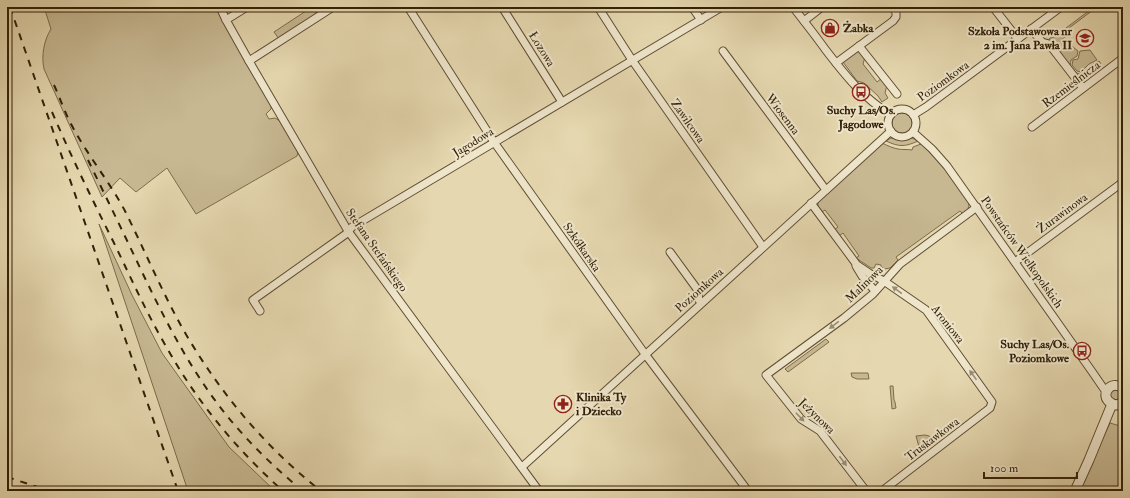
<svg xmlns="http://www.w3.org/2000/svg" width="1130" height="498" font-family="'IM FELL Double Pica',serif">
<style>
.green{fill:#c7b892;stroke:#7c6c4c}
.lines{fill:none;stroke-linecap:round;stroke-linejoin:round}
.stream{stroke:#79694a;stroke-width:2}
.minor-casing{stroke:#5f4e31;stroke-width:9}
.tertiary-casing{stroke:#5f4e31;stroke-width:11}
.minor{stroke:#eee5cb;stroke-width:7}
.tertiary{stroke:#eee5cb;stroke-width:9}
.rail{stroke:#322107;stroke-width:2;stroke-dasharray:7 7;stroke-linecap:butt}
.oneway{fill:#998d73}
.labels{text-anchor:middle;stroke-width:4;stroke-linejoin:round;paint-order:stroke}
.poi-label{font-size:12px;font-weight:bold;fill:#322107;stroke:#eee5cb;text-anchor:start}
.street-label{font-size:12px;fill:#322107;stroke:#eee5cb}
</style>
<rect width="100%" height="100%" fill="#e5d7af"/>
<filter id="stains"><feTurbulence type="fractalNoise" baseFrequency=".005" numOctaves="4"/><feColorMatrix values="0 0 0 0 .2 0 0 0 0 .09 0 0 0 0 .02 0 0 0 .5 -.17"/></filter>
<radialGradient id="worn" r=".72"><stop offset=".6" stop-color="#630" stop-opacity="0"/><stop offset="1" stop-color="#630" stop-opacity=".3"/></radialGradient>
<g class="green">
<path d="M44,7H217L271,105V109L266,114L269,119L275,118L280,121L298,152L297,156L196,214L167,168L136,192L120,178L102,197L44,69C41,56 44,40 51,29Z"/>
<path d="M312,7L317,14L279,39L274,32Z"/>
<path d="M1094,7H1097L1065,31L1068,35L1061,40L1065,45L1069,42L1073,47L1078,51L1077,56L1071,60C1070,64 1070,65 1072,69C1081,79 1083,71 1090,66C1093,64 1096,63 1099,61L1101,64L1079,80L1048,41L1050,38L1054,37Z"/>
<path d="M1090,50L1097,60L1089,64L1081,72L1077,71L1072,65L1073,60L1078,59L1080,51Z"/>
<path d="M856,51L862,53L865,57L863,64L877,82L882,78L887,85L885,93L888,98L882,102L878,96L864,83L857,81L843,62Z"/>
<circle cx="902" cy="123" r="10"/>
<path d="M891,138L902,140L912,138L918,141C905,147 899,147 886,141Z"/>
<path d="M882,143C888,146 893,148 898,149C903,150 907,149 912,150L913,147L921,144C941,162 954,181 969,203C969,209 967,211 963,214L960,211L896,257L898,260L890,268L885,269L881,267V265L876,264L874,268H871L856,258L859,256L843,233L839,236L834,230L838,227L825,210L822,212L818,207V202Z"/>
<path d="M99,224L132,295L162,353L229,447L275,491H188Z"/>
<path d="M826,339L829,342L788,372L785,369Z"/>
<path d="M851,373H868L869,379H857L852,377Z"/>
<path d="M890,386H893L894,400L895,402L896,408L892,409Z"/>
<path d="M1114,388L1123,392V397L1122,399L1113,401L1109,393Z"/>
<path d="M1110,423L1120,426L1123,428V491H1078Z"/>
<path d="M925,435L929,436L932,438L919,447L916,436Z"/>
</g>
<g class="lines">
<path class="stream" d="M1119,491L1123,472"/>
<defs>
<g id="minor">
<path d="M220,7L226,20L249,61L348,231L539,491"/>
<path d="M408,7L494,142L645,354L748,491"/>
<path d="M502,7L562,102"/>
<path d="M598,7L632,60L763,247"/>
<path d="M692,7L701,20"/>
<path d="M793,7C804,21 815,35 825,49C845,75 863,98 891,115"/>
<path d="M993,7L1018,39"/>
<path d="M226,20L247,7"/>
<path d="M804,21L822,7"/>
<path d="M1031,29L1042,42L1049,44L1083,88"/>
<path d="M859,46L897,94"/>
<path d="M723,51L826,190"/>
<path d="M249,61L330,9"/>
<path d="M836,63L893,21L896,17V12L892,7"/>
<circle cx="902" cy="123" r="14"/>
<path d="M913,115L926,107L1061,7"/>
<path d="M1032,127L1123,58"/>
<path d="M913,132L932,149L947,166L1093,373L1104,389L1107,391"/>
<path d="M811,203L857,265L869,273L884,281L926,310L992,402L990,408L882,491"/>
<path d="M670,252L697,289L699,300L701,303"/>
<path d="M1015,262L1123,182"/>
<path d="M856,266L862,276L875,291"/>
<path d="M260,311L253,300L346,234L352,227L722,7"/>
<path d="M522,467L891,131"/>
<path d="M866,491L820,431L801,419L766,375L844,318L873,294L900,264L977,207"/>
</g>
<g id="tertiary">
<path d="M1123,388C1110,379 1099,396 1111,403C1115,406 1119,405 1123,402"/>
<path d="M1075,491L1089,460L1112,404"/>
</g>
</defs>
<use href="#minor" class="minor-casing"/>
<use href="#tertiary" class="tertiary-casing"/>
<use href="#minor" class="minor"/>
<use href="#tertiary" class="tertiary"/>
<g class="rail">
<path d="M10,7L178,491"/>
<path d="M54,85C59,96 63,107 68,118C84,151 108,179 125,211C145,251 162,292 184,331C220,393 265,447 321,491"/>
<path d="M52,112C71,156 92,199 114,243C131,278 147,314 167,348C197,402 237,450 283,491"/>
<path d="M88,160C106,197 124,234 142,272C166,322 192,373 228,417C250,444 276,469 303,491"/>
<path d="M7,477L50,491"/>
</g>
</g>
<defs><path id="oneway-solid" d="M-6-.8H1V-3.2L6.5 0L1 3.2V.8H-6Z"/></defs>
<g class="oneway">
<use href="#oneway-solid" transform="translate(897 290) rotate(-144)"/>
<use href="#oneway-solid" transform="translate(834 325) rotate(143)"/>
<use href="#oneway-solid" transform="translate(973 375) rotate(-126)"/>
<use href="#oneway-solid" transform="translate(800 417) rotate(46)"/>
<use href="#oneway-solid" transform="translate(843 461) rotate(53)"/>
</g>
<defs>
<symbol id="shop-ring" viewBox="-11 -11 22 22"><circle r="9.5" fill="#eee5cb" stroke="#8f2418" stroke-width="1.5"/><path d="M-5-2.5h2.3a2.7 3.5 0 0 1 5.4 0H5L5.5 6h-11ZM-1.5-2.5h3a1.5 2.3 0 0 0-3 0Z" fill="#8f2418"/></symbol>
<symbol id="school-ring" viewBox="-11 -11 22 22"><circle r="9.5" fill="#eee5cb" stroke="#8f2418" stroke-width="1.5"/><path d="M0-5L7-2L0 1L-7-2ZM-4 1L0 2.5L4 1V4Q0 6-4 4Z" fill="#8f2418"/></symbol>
<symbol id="bus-ring" viewBox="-11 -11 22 22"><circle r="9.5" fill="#eee5cb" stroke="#8f2418" stroke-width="1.5"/><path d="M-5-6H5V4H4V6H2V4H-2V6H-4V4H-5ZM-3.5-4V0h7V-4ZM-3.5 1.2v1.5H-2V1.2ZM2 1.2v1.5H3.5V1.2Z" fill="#8f2418"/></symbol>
<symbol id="pharmacy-ring" viewBox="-11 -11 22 22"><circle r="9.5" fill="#eee5cb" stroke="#8f2418" stroke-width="1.5"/><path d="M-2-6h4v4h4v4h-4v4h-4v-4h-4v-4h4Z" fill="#8f2418"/></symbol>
</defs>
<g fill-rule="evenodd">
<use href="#shop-ring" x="820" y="18" width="20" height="20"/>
<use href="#school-ring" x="1075" y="28" width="20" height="20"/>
<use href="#bus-ring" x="851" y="82" width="20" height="20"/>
<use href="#bus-ring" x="1072" y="341" width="20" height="20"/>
<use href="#pharmacy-ring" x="553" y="394" width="20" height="20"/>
</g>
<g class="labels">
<g class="poi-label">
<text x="843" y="32">Żabka</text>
<text x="1072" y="35" text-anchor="end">Szkoła Podstawowa nr<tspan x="1072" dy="14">2 im. Jana Pawła II</tspan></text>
<text x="861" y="114" text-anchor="middle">Suchy Las/Os.<tspan x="861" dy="14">Jagodowe</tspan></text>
<text x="1069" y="348" text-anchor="end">Suchy Las/Os.<tspan x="1069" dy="14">Poziomkowe</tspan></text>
<text x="576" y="401">Klinika Ty<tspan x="576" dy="14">i Dziecko</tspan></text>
</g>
<g class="street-label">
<text transform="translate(542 49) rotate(58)" y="4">Łozowa</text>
<text transform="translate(943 81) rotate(-36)" y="4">Poziomkowa</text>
<text transform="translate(1071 84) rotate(-37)" y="4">Rzemieślnicza</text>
<text transform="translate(783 114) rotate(53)" y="4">Wiosenna</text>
<text transform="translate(688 121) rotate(55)" y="4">Zawilcowa</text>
<text transform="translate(473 142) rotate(-31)" y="4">Jagodowa</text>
<text transform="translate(1062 213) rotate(-36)" y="4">Żurawinowa</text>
<text transform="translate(582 247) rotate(55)" y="4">Szkółkarska</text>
<text transform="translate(377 250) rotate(55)" y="4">Stefana Stefańskiego</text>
<text transform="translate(1022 252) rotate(55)" y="4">Powstańców Wielkopolskich</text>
<text transform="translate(864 284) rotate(-44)" y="4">Malinowa</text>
<text transform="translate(699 290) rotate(-42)" y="4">Poziomkowa</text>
<text transform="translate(948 324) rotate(52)" y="4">Aroniowa</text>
<text transform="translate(817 416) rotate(44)" y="4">Jeżynowa</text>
<text transform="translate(932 439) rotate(-37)" y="4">Truskawkowa</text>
</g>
</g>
<rect width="1130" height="498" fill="none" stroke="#e5d7af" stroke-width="24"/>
<rect x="8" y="8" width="1114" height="482" fill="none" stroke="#322107" stroke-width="2"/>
<rect x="12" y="12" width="1106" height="474" fill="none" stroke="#322107"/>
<path d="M984 472v6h93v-6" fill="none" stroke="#322107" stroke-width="2"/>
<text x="990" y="472" font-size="12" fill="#322107" stroke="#eee5cb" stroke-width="3" paint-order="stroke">100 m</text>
<rect width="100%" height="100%" filter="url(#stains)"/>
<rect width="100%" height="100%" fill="url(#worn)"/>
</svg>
